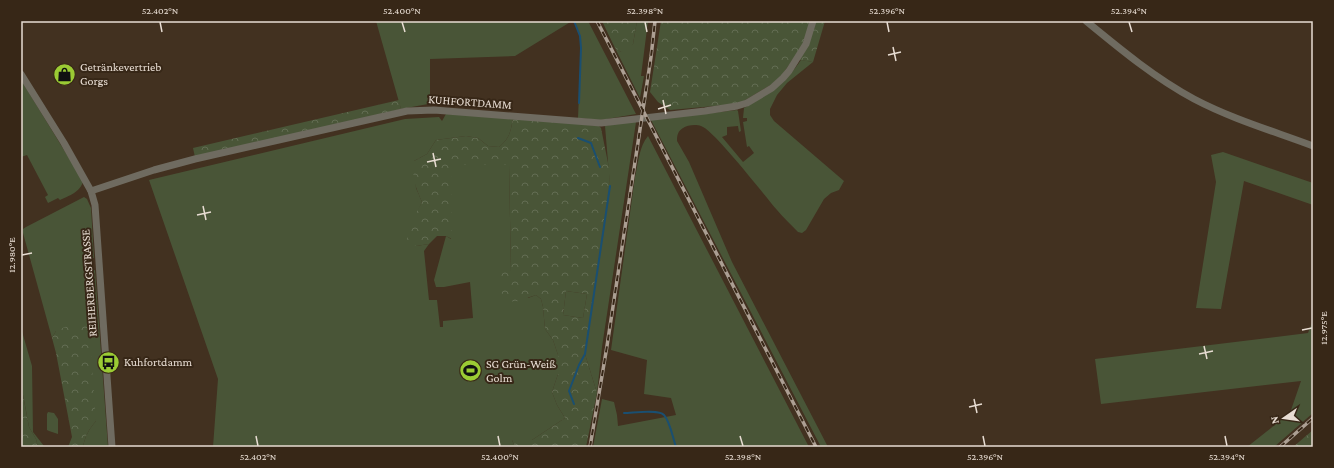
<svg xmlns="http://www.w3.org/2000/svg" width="1334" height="468" font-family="'Crimson Pro',serif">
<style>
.green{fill:#495537}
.forest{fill:url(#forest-crowns);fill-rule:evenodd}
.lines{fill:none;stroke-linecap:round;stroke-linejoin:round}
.stream{stroke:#1a4f71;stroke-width:2}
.minor{stroke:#6f6b60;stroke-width:7}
.rail-casing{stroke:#ac9f93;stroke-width:3.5}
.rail{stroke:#372717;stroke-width:2;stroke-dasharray:6;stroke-linecap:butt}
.ticks{fill:none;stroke:#e8ddd3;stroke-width:1.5}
.labels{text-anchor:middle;stroke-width:4;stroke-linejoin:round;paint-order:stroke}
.poi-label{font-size:12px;fill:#e8ddd3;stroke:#372717;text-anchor:start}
.street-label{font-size:12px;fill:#e8ddd3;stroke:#372717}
.neatline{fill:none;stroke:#e8ddd3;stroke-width:1.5}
.ticks-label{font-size:10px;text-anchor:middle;fill:#e8ddd3}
</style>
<defs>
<pattern id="forest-crowns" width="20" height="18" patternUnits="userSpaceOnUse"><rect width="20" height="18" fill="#495537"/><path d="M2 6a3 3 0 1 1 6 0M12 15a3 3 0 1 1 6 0" fill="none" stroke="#636d53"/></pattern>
</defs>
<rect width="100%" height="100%" fill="#423120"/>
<g class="green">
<path d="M376,21H572L515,56L430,59V99L428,104L401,109Z"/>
<path d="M574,21H588L636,114L601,120L578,118L581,48L580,35Z"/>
<path d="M637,21H648L641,76H644L640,98L615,48L621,52L633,44Z"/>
<path d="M801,60L813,62L787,83L777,95L770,109V115L774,121L844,181L839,190L831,193L824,199L806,230L802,233L798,232C791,225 783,217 777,210C765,196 713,129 701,126C696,124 687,125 683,128C678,131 677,135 677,141L689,162L732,262L828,447H821L651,120L737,110L738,111L741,131L739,132L738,126L727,127V135L722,137L743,162L754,153L749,146L747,147L743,122L747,121V118H743L744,108C771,92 783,86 801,60Z"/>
<path d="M21,80L83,181C81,192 68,196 60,200L58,198L48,203L45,197L48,195L27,155L21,157Z"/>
<path d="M446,114L513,117C511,131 510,138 499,147L488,146L478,138L466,136L436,140L427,154L414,161L416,188L422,202L417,213L416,246L429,244L424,251L429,300H437L440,327H443V321L473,318L470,282L444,287H436L434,280L446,236L451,239L450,165L509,164L511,271L528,298L536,295L541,299L543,307L545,329L553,340L558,355V374L552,392L557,405L565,418L532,440H512L515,447H213L218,379L149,180L405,119L439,117L442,121Z"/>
<path d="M624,122H636L602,347L597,393L585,354L610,186L605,126Z"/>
<path d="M648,136L809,447H593L602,399L614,402L617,415L618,426L676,415L671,398L644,394L647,360L611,350L635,177C638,165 639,146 648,136Z"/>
<path d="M1223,152L1313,183V205L1244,181L1221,309L1196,308L1216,182L1211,155Z"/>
<path d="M84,197L87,199L91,208L94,258L89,259L90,270H95L108,447H83C85,436 89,429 96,421L56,331L52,338L23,233V229L26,227Z"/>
<path d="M566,291L587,294L583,318L563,315Z"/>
<path d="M1313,320V413L1274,447H1247L1290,413L1301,381L1101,404L1095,359L1308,333Z"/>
<path d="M21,328L32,366L33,432L44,446L49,447H38L36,439L29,427L21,384Z"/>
<path d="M48,412L54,413L58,419V434L49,431L47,430V414Z"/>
</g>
<g class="forest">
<path d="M602,21H637L633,44L627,51L621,52L615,48Z"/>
<path d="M661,21H825L813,62L793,59L782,75L772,84L742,102L726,105L670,110L658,102L650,92Z"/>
<path d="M399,100L401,109L275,140L195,157L193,148Z"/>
<path d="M513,117L599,126L601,128L609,168L610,186L585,354L597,393L586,447H515L512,440H532L565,418L557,405L552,392L558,374V355L553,340L545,329L543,307L541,299L536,295L515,302L505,300L500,290L497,271H511L509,165H451L452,239L446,236H437L429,244L416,246L407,240L408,228L422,202C415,186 412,178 414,161L427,154L436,140L466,136L478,138L488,146L499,147C510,138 511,131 513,117ZM566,291L587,294L583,318L563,315Z"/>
<path d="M76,322L89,327L96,421C89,429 85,436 83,447H68L72,437L56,353L52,338L56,331Z"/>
<path d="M21,385L29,427L36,439L38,447H21Z"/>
<path d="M1313,430V447H1293Z"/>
</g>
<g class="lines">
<g class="stream">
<path d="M574,21L580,36L581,48L579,103"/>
<path d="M578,138L591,143L600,167"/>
<path d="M574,404L569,391L579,365L585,354L610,186"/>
<path d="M624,413C633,413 658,409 664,415C670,421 673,439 676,447"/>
</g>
<g class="minor">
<path d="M1086,21C1120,49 1155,78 1194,99C1232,119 1273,131 1313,146"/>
<path d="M21,74L64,143L91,191L95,205L112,447"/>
<path d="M91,191L154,170L195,159L407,111L434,110L601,123L705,111L737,106L747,103L772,88L783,78L789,71L806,44L813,21"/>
</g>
<defs>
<g id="rail">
<path d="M597,21L816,447"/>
<path d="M590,447L607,346L651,57L655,21"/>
<path d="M1280,447L1313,418"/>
</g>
</defs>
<use href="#rail" class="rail-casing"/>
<use href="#rail" class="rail"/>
</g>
<path class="ticks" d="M160,22L162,32M402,22L405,32M645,22L647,32M887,22L889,32M1129,22L1132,32M893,47L896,61M888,55L901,52M663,100L666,114M658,109L671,105M433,153L436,167M427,162L441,159M203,206L206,220M197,215L211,212M22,255L32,253M1302,330L1312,328M1204,346L1207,359M1199,354L1213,351M974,399L977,413M969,407L982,404M256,436L258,446M498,436L500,446M740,436L743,446M983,436L985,446M1225,436L1227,446"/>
<defs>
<symbol id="shop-disc" viewBox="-11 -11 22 22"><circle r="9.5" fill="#9bcb34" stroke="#372717"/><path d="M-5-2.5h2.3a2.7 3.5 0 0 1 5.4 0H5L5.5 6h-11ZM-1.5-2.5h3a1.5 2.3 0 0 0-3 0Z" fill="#111"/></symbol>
<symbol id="bus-disc" viewBox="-11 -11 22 22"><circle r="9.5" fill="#9bcb34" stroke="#372717"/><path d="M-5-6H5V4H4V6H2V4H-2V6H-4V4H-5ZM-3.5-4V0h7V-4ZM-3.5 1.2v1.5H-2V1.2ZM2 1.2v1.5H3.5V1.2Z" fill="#111"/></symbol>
<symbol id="stadium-disc" viewBox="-11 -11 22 22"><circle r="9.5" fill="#9bcb34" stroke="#372717"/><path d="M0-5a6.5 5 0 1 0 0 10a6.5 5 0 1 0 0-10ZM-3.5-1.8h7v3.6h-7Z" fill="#111"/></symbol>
</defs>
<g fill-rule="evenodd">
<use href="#shop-disc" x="52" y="62" width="25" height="25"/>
<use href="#bus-disc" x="96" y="350" width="25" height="25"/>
<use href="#stadium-disc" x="458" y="358" width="25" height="25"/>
</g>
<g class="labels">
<g class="poi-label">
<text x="80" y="71">Getränkevertrieb<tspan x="80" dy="14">Gorgs</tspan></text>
<text x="124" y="366">Kuhfortdamm</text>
<text x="486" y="368">SG Grün-Weiß<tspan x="486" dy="14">Golm</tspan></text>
</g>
<g class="street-label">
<text transform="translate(470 102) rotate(4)" y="4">KUHFORTDAMM</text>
<text transform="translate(89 283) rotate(-94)" y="4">REIHERBERGSTRASSE</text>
</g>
</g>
<rect width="1334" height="468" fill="none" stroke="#372717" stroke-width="44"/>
<g transform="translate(1284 418) rotate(257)" stroke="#372717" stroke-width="3" paint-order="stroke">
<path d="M0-3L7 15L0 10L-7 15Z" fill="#e8ddd3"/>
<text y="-6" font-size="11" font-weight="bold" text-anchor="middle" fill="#e8ddd3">N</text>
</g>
<rect x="22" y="22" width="1290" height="424" class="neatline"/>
<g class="ticks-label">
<text x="160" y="14">52.402°N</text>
<text x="402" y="14">52.400°N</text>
<text x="645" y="14">52.398°N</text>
<text x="887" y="14">52.396°N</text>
<text x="1129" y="14">52.394°N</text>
<text transform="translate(11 255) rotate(-90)" y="4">12.980°E</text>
<text transform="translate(1323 328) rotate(-90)" y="4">12.975°E</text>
<text x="258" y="460">52.402°N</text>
<text x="500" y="460">52.400°N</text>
<text x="743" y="460">52.398°N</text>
<text x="985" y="460">52.396°N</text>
<text x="1227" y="460">52.394°N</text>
</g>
</svg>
